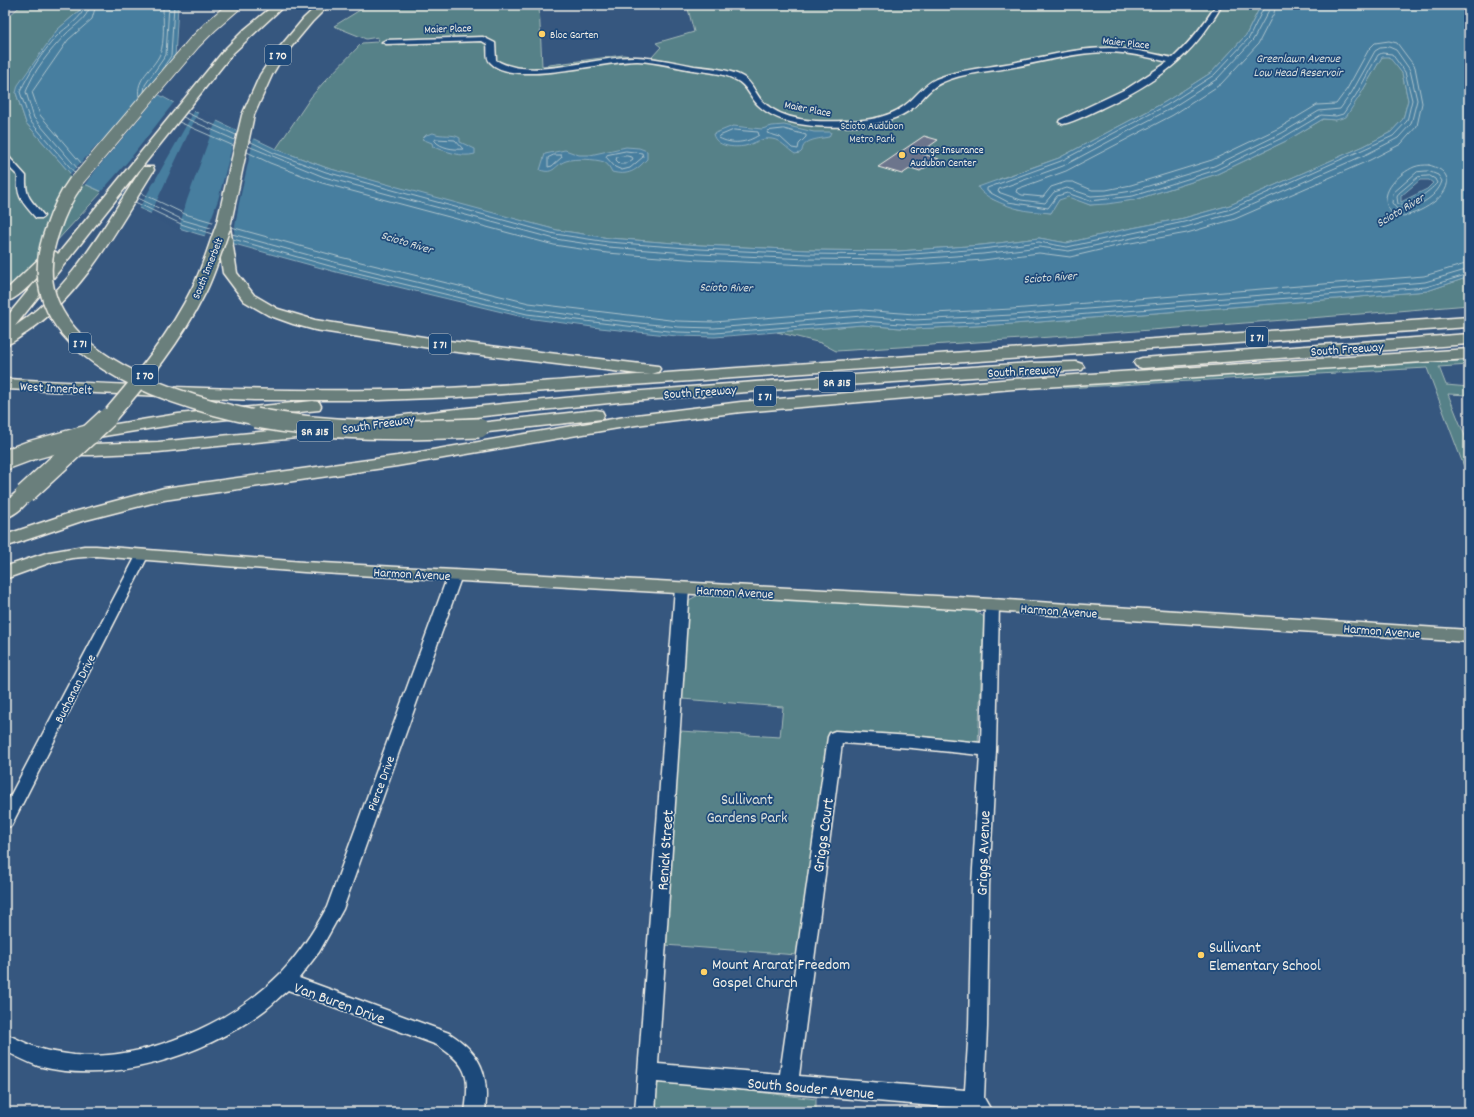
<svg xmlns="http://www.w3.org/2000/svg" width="1474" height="1117" font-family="Dekko,sans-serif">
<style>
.green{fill:#568188;stroke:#a5b9b8}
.water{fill:#467e9f;stroke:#8cacbc;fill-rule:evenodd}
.pier{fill:#36577f}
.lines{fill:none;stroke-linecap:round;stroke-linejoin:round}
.shore{stroke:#aec3cb;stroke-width:1}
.building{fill:#6c748c;stroke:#f4f1e8}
.minor-casing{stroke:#f4f1e8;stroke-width:3}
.major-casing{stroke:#f4f1e8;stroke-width:3}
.highway-casing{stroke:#f4f1e8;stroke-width:3}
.minor{fill:#1f4a7a;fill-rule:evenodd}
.major{fill:#6b7f7c;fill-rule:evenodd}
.highway{fill:#6b7f7c;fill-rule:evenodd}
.highway-bridge-far2-casing{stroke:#f4f1e8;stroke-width:14;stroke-linecap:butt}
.highway-bridge-far1-casing{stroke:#f4f1e8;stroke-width:17;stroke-linecap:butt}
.highway-bridge-casing{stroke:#f4f1e8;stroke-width:22;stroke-linecap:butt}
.highway-bridge-far2{stroke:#6b7f7c;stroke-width:12}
.highway-bridge-far1{stroke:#6b7f7c;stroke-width:14}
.highway-bridge{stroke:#6b7f7c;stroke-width:19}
.poi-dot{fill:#ffd166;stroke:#1f4a7a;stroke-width:1.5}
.labels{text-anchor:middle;stroke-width:3.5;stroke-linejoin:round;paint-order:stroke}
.far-street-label{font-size:11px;fill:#f4f1e8;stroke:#1f4a7a}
.far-poi-label{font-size:11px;fill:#f4f1e8;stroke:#1f4a7a;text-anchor:start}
.far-park-label{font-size:11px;fill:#dce0da;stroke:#1f4a7a}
.shield{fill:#1f4a7a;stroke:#b4bfc7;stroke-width:1}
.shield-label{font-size:12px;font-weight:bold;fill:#f4f1e8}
.far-water-label{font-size:12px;font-style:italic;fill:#dae0dd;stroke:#1f4a7a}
.street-label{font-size:13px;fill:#f4f1e8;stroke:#1f4a7a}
.near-park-label{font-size:16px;fill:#dce0da;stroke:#1f4a7a}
.near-street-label{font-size:16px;fill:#f4f1e8;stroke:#1f4a7a}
.near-poi-label{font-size:16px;fill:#f4f1e8;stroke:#1f4a7a;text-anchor:start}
</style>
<rect width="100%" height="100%" fill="#36577f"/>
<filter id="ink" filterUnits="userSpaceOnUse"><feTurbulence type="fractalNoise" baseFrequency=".025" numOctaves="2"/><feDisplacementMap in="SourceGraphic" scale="8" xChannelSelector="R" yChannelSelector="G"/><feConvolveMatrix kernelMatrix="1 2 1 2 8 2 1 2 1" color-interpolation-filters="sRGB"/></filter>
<g filter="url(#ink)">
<g class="green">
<path d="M22,5H81L80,10L57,30L16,93L26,123L76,180L102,192L30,270L5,292V19Z"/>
<path d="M368,5H539L542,66L623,55L660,59L652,57L661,47L656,43L694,32L687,5H1261L1246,35L1212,72L1165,102L1059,158L999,179L992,199L1019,209L1051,213L1059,199L1068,196L1090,205L1134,200L1217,174L1286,141L1323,119L1336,120L1359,97L1382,57L1389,56L1402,73L1408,100L1403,119L1391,132L1364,146L1230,205L1184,218L1122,230L1067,243L1039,238L982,245L899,251L808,250L700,245L609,238L557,230L464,206L327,168L276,149L311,97L323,83L362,43L377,42L378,37L366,39L334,26Z"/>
<path d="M1469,277V305C1258,323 1047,338 836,351L821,343L777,332L862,325L914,329L1013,324L1348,298L1427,291Z"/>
<path d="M1469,361V365L1439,367L1446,385L1469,387V395L1448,394L1469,446V480L1427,368L1064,388L1055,378L1309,365Z"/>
<path d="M704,592L973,609L984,617L978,745L831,739L797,955L665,945L680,731L780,737L783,707L682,699L689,600Z"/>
<path d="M656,1080L816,1099V1112H654Z"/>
</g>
<g class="water">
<path d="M81,5H178L175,58L152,91L174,103L217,121L276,149L327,168L557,230L609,238L700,245L808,250L899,251L982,245L1039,238L1067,243L1122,230L1184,218L1230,205L1364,146L1391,132L1403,119L1408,100L1402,73L1389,57H1382L1359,97L1346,117L1336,120L1323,119L1286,141L1217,174L1134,200L1107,204L1090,205L1068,197L1059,200L1051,213C1041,212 1029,212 1019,209C1009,207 982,197 978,187L1059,158L1165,102L1212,72L1246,35L1261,5H1469V277L1427,291L1348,298L1013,324L914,329L862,325L715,337L677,336L600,328L527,318L336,272L198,234L179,228L150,213L76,180L26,123L16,93L18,85L57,30L80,10ZM1420,180H1429L1433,183L1427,189L1401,202V196Z"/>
<path d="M784,125L814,132H831L829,137C819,139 803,139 802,151L800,153L795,154C787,149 781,140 772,139C762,137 754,144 745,146C734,148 716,147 713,134L733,126L762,129L772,126Z"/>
<path d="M433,133C442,137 453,133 460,138V142L475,149V154C461,158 447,151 433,147L432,143L422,139L426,135Z"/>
<path d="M626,147L639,148L647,151V159C636,171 628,176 612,172C610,168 608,164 604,162C596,159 574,158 566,161C554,165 555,175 540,170L545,154L565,150L579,155H590Z"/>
</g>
<g class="pier">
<path d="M178,54L155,90L161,93L96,170L85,186L75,182L69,175L107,135Z"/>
<path d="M175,101L195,110L138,210L121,202L148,163L118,201L100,193L129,160Z"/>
<path d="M199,111L218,119L212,131L187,200L180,224V230L150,215Z"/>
<path d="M237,128L254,137L239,203L232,245L204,238L218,200Z"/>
</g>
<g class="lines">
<g class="shore">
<path d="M160,72L171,56L174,5"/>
<path d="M144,92L145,85L166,55L169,5"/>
<path d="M139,97C135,78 153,70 160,54C165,43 163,18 163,5"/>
<path d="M187,113L236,135"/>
<path d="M183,117L235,140"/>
<path d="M179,122L234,146"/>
<path d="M784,129L806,135V137L799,144L798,149L792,148L780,137L767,133L768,131Z"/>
<path d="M734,130L758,132L759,135C747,143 732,145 719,138L720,136Z"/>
<path d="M436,139L455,140L463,149C455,150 440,148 435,141Z"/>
<path d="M249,141L274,153L326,172L555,234L608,242L700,249L808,254L899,255L982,249L1039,242L1067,247L1184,222L1231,209L1393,136L1407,121L1412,100L1405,72L1392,54L1382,53L1378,55L1356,95L1343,114L1336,116L1321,115L1284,137L1216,170L1133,196L1090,201L1067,193L1057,196L1048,208L1008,202L987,191V188L1061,161L1167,105L1214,75L1249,38L1265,5"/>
<path d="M248,146L324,177L555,239L608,247L700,254L807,259L900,260L983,254L1039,247L1069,251L1186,227L1233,213L1367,154L1398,138L1411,124L1417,100L1410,70L1396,50L1389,47L1380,48L1375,51L1352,92L1340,109L1319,111L1282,133L1214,166L1132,191L1106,195L1091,196L1067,188L1054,192L1045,203L1021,200L998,192L999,189L1063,166L1170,109L1217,79L1253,40L1269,10L1270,5"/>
<path d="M626,151L642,153L643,157L630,168L622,170L615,167L606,157L607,155Z"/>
<path d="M247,152L270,163L322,183L554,245L607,253L699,260L807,265L900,266L983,260L1039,253L1070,257L1125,244L1187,233L1235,219L1370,160L1401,144L1417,126L1422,103L1415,67L1397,43L1389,41L1375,43L1369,49L1347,89L1336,104L1317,105L1279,128L1212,160L1131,185L1106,190H1092L1073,182H1066L1051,187L1043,197L1022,195L1016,192L1017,189L1066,171L1173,115L1221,84L1258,44L1274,13L1276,5"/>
<path d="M554,155H561L562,157L552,166L548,167V158Z"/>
<path d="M627,156L632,157L633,159L626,164H620L616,160L617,157Z"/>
<path d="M82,164L40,115L32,92L68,40L92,19L96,5"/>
<path d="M1429,165C1436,167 1443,170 1446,176C1455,195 1416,216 1401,216C1396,216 1391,213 1389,209C1378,192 1400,173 1414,167C1419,165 1424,165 1429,165Z"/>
<path d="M78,169L34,118L26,92C33,71 50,51 65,35C74,25 87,20 90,5"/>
<path d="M1428,171L1438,175L1442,181C1437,198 1414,210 1397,209L1392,203L1393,193L1417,172Z"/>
<path d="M75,173L30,121L20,92C29,72 42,53 56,37C66,26 82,20 85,5"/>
<path d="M1430,176L1435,179L1437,183C1429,192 1410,206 1398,204L1397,197L1399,193L1418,177Z"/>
<path d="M141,193L185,214L216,223"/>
<path d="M138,198L183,220L214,229"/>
<path d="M135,202L181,224L212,234"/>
<path d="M231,227L340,257L529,303L678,321L714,322L862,310L914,314L1012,309L1424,276L1469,263"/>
<path d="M232,234L338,263L528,309L601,319L678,327L714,328L862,316L914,320L1012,315L1425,282L1469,269"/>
<path d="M233,239L337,268L527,314L677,332L715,333L862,321L914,325L1013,320L1426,287L1469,274"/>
</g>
</g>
<path class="building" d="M924,136L938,140L920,153L939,159L920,171L911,168L902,174L878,167Z"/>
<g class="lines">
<defs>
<g id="minor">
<path d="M1216,5H1222C1192,58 1157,82 1102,108C1090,113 1076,121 1063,124L1059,122L1060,120L1128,88L1168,62C1149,57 1130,53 1110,52C1075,52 1042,62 1008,68C986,72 963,73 943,82C931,87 924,97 915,106C899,120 877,124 856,126C825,128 782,128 758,105C750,97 747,85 736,80C724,73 707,72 693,70C675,67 657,62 638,61C607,60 512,88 490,62C486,58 488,50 487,44L482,41L386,44L382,42L386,40L483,37L495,43L496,60C531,82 597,55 637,57C656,58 675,62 694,66C710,68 729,69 743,77C753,83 755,94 763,102C785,122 817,122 845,121C867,121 891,118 909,102C918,94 925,84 936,79C958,70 983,68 1006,64C1040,58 1074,48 1109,48C1131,48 1152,54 1173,58C1190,42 1203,26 1216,5Z"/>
<path d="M5,155L8,156L26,176C25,199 31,199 44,216L42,218H36C23,203 16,197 18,176L5,163Z"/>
<path d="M143,550L148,551L149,554L11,826L5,827V806L137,554L138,551Z"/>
<path d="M455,571L460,572L462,575L343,909L319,952L299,978L449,1033C482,1054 489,1074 485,1112H465C470,1076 468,1065 437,1045L288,990C280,996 273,1004 265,1010C205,1055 113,1086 38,1066C27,1062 16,1056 5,1051V1034C16,1038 27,1044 38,1048C49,1052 63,1053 74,1055C144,1062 232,1023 280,974C299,954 314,931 327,907L448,575L450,572Z"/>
<path d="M682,584L687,585L689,588L658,1064L780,1074L828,737L830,733L835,731L912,736L981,743L985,605L987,602L992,600L997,602L999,605L996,750L989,885L987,1027L984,1098L992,1112H971L969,1109L657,1082L655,1112H635L675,588L677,585ZM842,743L912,748L980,755L972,885L969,1027L965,1090L799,1076Z"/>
</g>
<path id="major" d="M84,546H96L304,562L992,599L1469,630V642L992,611L304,572L96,556L72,558L52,562L5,579V568L10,565L49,552Z"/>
<g id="highway">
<path d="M274,5H285L233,53L15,326C73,288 105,223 143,167H153L154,170C118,227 84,294 26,333C19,337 13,343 5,345V319L50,264C39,275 20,299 5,302V291L46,252L51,251L56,252L58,254L225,49L244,30Z"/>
<path d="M318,5H329L312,22L282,58L272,75L254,115L230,227L237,273L254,295L278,309L315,320L449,341L658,366L660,369L658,372L652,374L1469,317V327L458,397L380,400H254L5,389V379C130,385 254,392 379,390C470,389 561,380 651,374H638L449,351L315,330L293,324L268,315L244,301L223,273L216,227L242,115L260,75L274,54L304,18Z"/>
<path d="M1469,334V344L1142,368L1136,366L1134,363L1136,360L1142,358Z"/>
<path d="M1469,349V359L1013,389L741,412L636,425L397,466L164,500L82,521L5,547V535L70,513L164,488L397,456L636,415L741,402L1013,379Z"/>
<path d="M1076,362L1082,364L1084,367L1082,370L784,389L619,402L455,419L373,429L367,428L365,424L367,420L373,419C592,391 811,378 1031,363Z"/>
<path d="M313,401L319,402L321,406L319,410L178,424L98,437L92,436L90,432L92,428L98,427L178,414Z"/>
<path d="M596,410L602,411L604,415L602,419L479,433L473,432L471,428L473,424L479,423Z"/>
<path d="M321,426L327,427L329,431L327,435L158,452L93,455H60L54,454L51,450L54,446L60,445L158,442Z"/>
<path d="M25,488L31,490L34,494C28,503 16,515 5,518V502L19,490Z"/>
</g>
</defs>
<use href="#minor" class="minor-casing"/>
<use href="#major" class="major-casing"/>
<use href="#highway" class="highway-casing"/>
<use href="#minor" class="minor"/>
<use href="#major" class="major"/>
<use href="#highway" class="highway"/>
<defs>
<path id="highway-bridge-far2" d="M75,183L194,43L211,26L235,5"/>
<g id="highway-bridge-far1">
<path d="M76,182C65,197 58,213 52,231C8,352 173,401 261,419"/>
<path d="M107,419C143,377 175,339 199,290C209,270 215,248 223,227"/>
</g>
<g id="highway-bridge">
<path d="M256,418C329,432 405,431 479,428"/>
<path d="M5,460L29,451L91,434"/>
<path d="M25,494L107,418"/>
</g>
</defs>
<use href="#highway-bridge-far2" class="highway-bridge-far2-casing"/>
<use href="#highway-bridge-far1" class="highway-bridge-far1-casing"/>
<use href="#highway-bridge" class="highway-bridge-casing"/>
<use href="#highway-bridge-far2" class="highway-bridge-far2"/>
<use href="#highway-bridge-far1" class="highway-bridge-far1"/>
<use href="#highway-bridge" class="highway-bridge"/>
</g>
</g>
<g class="poi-dot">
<circle cx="542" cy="34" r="4"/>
<circle cx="902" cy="155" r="4"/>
<circle cx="1201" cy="955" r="4"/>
<circle cx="704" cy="972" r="4"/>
</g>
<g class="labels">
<g class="far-street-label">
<text transform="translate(448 28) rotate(-2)" y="4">Maier Place</text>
<text transform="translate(1126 42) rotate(6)" y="4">Maier Place</text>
<text transform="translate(808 108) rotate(11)" y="4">Maier Place</text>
<text transform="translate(207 268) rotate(-68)" y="4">South Innerbelt</text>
</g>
<g class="far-poi-label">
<text x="550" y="38">Bloc Garten</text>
<text x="910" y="153">Grange Insurance<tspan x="910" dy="13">Audubon Center</tspan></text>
</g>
<g class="far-park-label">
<text x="872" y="129">Scioto Audubon<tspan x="872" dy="13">Metro Park</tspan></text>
</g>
<g class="shield">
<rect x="265" y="45" width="26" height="20" rx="3"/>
<rect x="1246" y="327" width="22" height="20" rx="3"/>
<rect x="69" y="333" width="22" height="20" rx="3"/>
<rect x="429" y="334" width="22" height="20" rx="3"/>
<rect x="132" y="365" width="26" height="20" rx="3"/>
<rect x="819" y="372" width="36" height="20" rx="3"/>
<rect x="754" y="386" width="22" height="20" rx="3"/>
<rect x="297" y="421" width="36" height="20" rx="3"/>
</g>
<g class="shield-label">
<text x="278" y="59">I 70</text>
<text x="1257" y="341">I 71</text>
<text x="80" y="347">I 71</text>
<text x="440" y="348">I 71</text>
<text x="145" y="379">I 70</text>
<text x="837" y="386">SR 315</text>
<text x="765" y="400">I 71</text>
<text x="315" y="435">SR 315</text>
</g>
<g class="far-water-label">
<text x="1298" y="62">Greenlawn Avenue<tspan x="1298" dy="14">Low Head Reservoir</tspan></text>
<text transform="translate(1400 210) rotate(-31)" y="4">Scioto River</text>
<text transform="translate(407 242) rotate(17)" y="4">Scioto River</text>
<text transform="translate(1050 277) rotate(-4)" y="4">Scioto River</text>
<text transform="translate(726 287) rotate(1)" y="4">Scioto River</text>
</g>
<g class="street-label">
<text transform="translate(1347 348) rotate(-4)" y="5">South Freeway</text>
<text transform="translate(1024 370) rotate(-3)" y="5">South Freeway</text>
<text transform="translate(56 387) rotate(3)" y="5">West Innerbelt</text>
<text transform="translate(700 391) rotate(-4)" y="5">South Freeway</text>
<text transform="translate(378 423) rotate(-8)" y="5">South Freeway</text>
<text transform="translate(412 573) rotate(3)" y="5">Harmon Avenue</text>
<text transform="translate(735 591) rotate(3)" y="5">Harmon Avenue</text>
<text transform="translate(1059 610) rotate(4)" y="5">Harmon Avenue</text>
<text transform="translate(1382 630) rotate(4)" y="5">Harmon Avenue</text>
<text transform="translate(74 688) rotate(-63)" y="5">Buchanan Drive</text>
<text transform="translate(380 783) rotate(-70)" y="5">Pierce Drive</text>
</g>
<g class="near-park-label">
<text x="747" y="804">Sullivant<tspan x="747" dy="18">Gardens Park</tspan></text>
</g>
<g class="near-street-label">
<text transform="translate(822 835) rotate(-82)" y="6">Griggs Court</text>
<text transform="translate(664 850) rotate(-86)" y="6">Renick Street</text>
<text transform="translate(982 853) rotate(-88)" y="6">Griggs Avenue</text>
<text transform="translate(340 1002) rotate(20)" y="6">Van Buren Drive</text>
<text transform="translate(811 1087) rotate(5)" y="6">South Souder Avenue</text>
</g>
<g class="near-poi-label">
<text x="1209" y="952">Sullivant<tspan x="1209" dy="18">Elementary School</tspan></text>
<text x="712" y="969">Mount Ararat Freedom<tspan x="712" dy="18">Gospel Church</tspan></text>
</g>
</g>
<rect width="1474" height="1117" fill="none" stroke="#1f4a7a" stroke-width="20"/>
<rect x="10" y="10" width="1454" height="1097" fill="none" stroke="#f4f1e8" stroke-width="1.5" filter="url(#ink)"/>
</svg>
